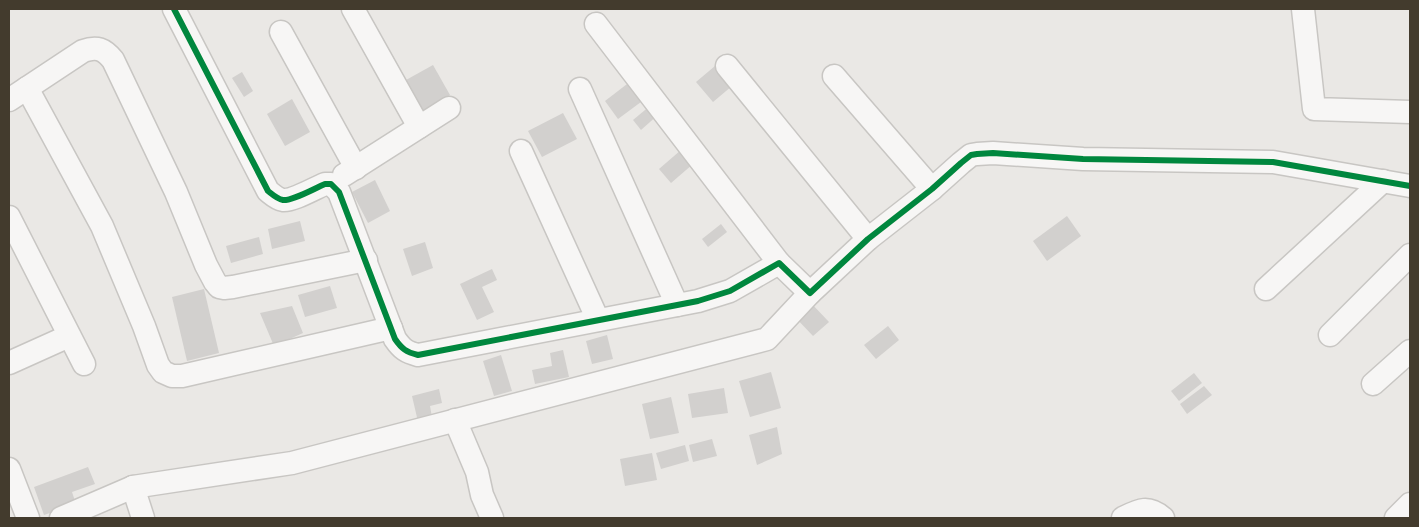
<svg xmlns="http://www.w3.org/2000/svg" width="1419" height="527" font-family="'Varela Round',sans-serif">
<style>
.building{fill:#d2d0ce}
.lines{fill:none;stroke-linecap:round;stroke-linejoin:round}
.minor-casing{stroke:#c8c6c3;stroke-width:25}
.minor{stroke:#f7f6f5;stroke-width:22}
.cycleway-casing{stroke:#f9f7f4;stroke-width:9}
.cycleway{stroke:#00873e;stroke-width:6}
</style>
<rect width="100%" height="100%" fill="#eae8e5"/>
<g class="building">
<path d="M433,65L450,95L423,111L406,80Z"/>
<path d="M715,66L732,86L713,102L696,82Z"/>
<path d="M242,72L253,91L244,97L232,78Z"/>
<path d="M631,81L645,99L618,119L605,101Z"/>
<path d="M292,99L310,132L285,146L267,114Z"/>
<path d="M651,105L659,114L641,130L633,120Z"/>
<path d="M563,113L577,139L542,157L528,131Z"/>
<path d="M681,150L693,164L671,183L659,169Z"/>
<path d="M375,180L390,211L368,223L352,192Z"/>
<path d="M1067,216L1081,236L1047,261L1033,241Z"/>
<path d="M300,221L305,241L272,249L268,229Z"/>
<path d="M721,224L727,232L708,247L702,239Z"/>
<path d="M259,237L263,254L231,263L226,246Z"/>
<path d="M425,242L433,268L412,276L403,249Z"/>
<path d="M492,269L497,280L482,287L494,312L477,320L460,284Z"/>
<path d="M330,286L337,308L305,317L298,295Z"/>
<path d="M204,289L219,353L187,361L172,297Z"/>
<path d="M810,302L829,322L813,336L795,317Z"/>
<path d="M292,306L303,333L274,346L260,313Z"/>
<path d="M888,326L899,340L876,359L864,345Z"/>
<path d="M607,335L613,359L592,364L586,341Z"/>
<path d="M563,350L569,377L535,384L532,370L552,366L550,353Z"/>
<path d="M501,355L512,391L494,396L483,361Z"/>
<path d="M771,372L781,408L750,417L739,381Z"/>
<path d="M1194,373L1202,383L1179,401L1171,391Z"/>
<path d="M1204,386L1212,395L1187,414L1180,404Z"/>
<path d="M724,388L728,413L692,418L688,394Z"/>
<path d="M439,389L442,403L430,406L433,423L419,426L412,396Z"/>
<path d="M671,397L679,433L650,439L642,404Z"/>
<path d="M777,427L782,454L757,465L749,435Z"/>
<path d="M712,439L717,456L693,462L689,445Z"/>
<path d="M685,445L689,461L661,469L656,453Z"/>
<path d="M652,453L657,480L625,486L620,459Z"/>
<path d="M88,467L95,484L72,492L76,504L44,515L34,487Z"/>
</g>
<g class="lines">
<defs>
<g id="minor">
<path d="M174,9L268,191C273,195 277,199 283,200C293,201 315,188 325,184H331L339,192L395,339C402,349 406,352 418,355L698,301L730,291L779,263L810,293L868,239L932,189L961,163L971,155L977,154L993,153L1083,159L1273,162L1410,186"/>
<path d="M353,9L419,127"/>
<path d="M1303,9L1314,109L1410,112"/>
<path d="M596,24L779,263"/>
<path d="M281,32L356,168"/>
<path d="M727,66L868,239"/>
<path d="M834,76L932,189"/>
<path d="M27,88L102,226L144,326L158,365L163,372L172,376H182L391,328"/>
<path d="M580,89L677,305"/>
<path d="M9,100L83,51C97,46 104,49 113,60L176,192L206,265L215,282L219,287L224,288L233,287L366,260"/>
<path d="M521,151L598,320"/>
<path d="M344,175L449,108"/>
<path d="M9,217L84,364"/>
<path d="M1266,289L1383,181"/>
<path d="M1330,335L1410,255"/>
<path d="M9,363L69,336"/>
<path d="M1373,384L1410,351"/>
<path d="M455,420L477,472L482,495L492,518"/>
<path d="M9,469L28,518"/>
<path d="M133,487L143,518"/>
<path d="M61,518L133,487L292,463L767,339L810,293"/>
<path d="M1123,518C1139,510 1148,505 1163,518"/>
<path d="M1396,518L1410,504"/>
</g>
</defs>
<use href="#minor" class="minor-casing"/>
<use href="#minor" class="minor"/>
<defs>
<path id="cycleway" d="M174,9L268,191C273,195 277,199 283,200C293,201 315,188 325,184H331L339,192L395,339C402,349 406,352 418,355L698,301L730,291L779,263L810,293L868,239L932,189L961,163L971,155L977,154L993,153L1083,159L1273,162L1410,186"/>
</defs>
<use href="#cycleway" class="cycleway-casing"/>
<use href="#cycleway" class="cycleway"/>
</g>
<rect width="1419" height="527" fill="none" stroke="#433b2d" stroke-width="20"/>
</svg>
